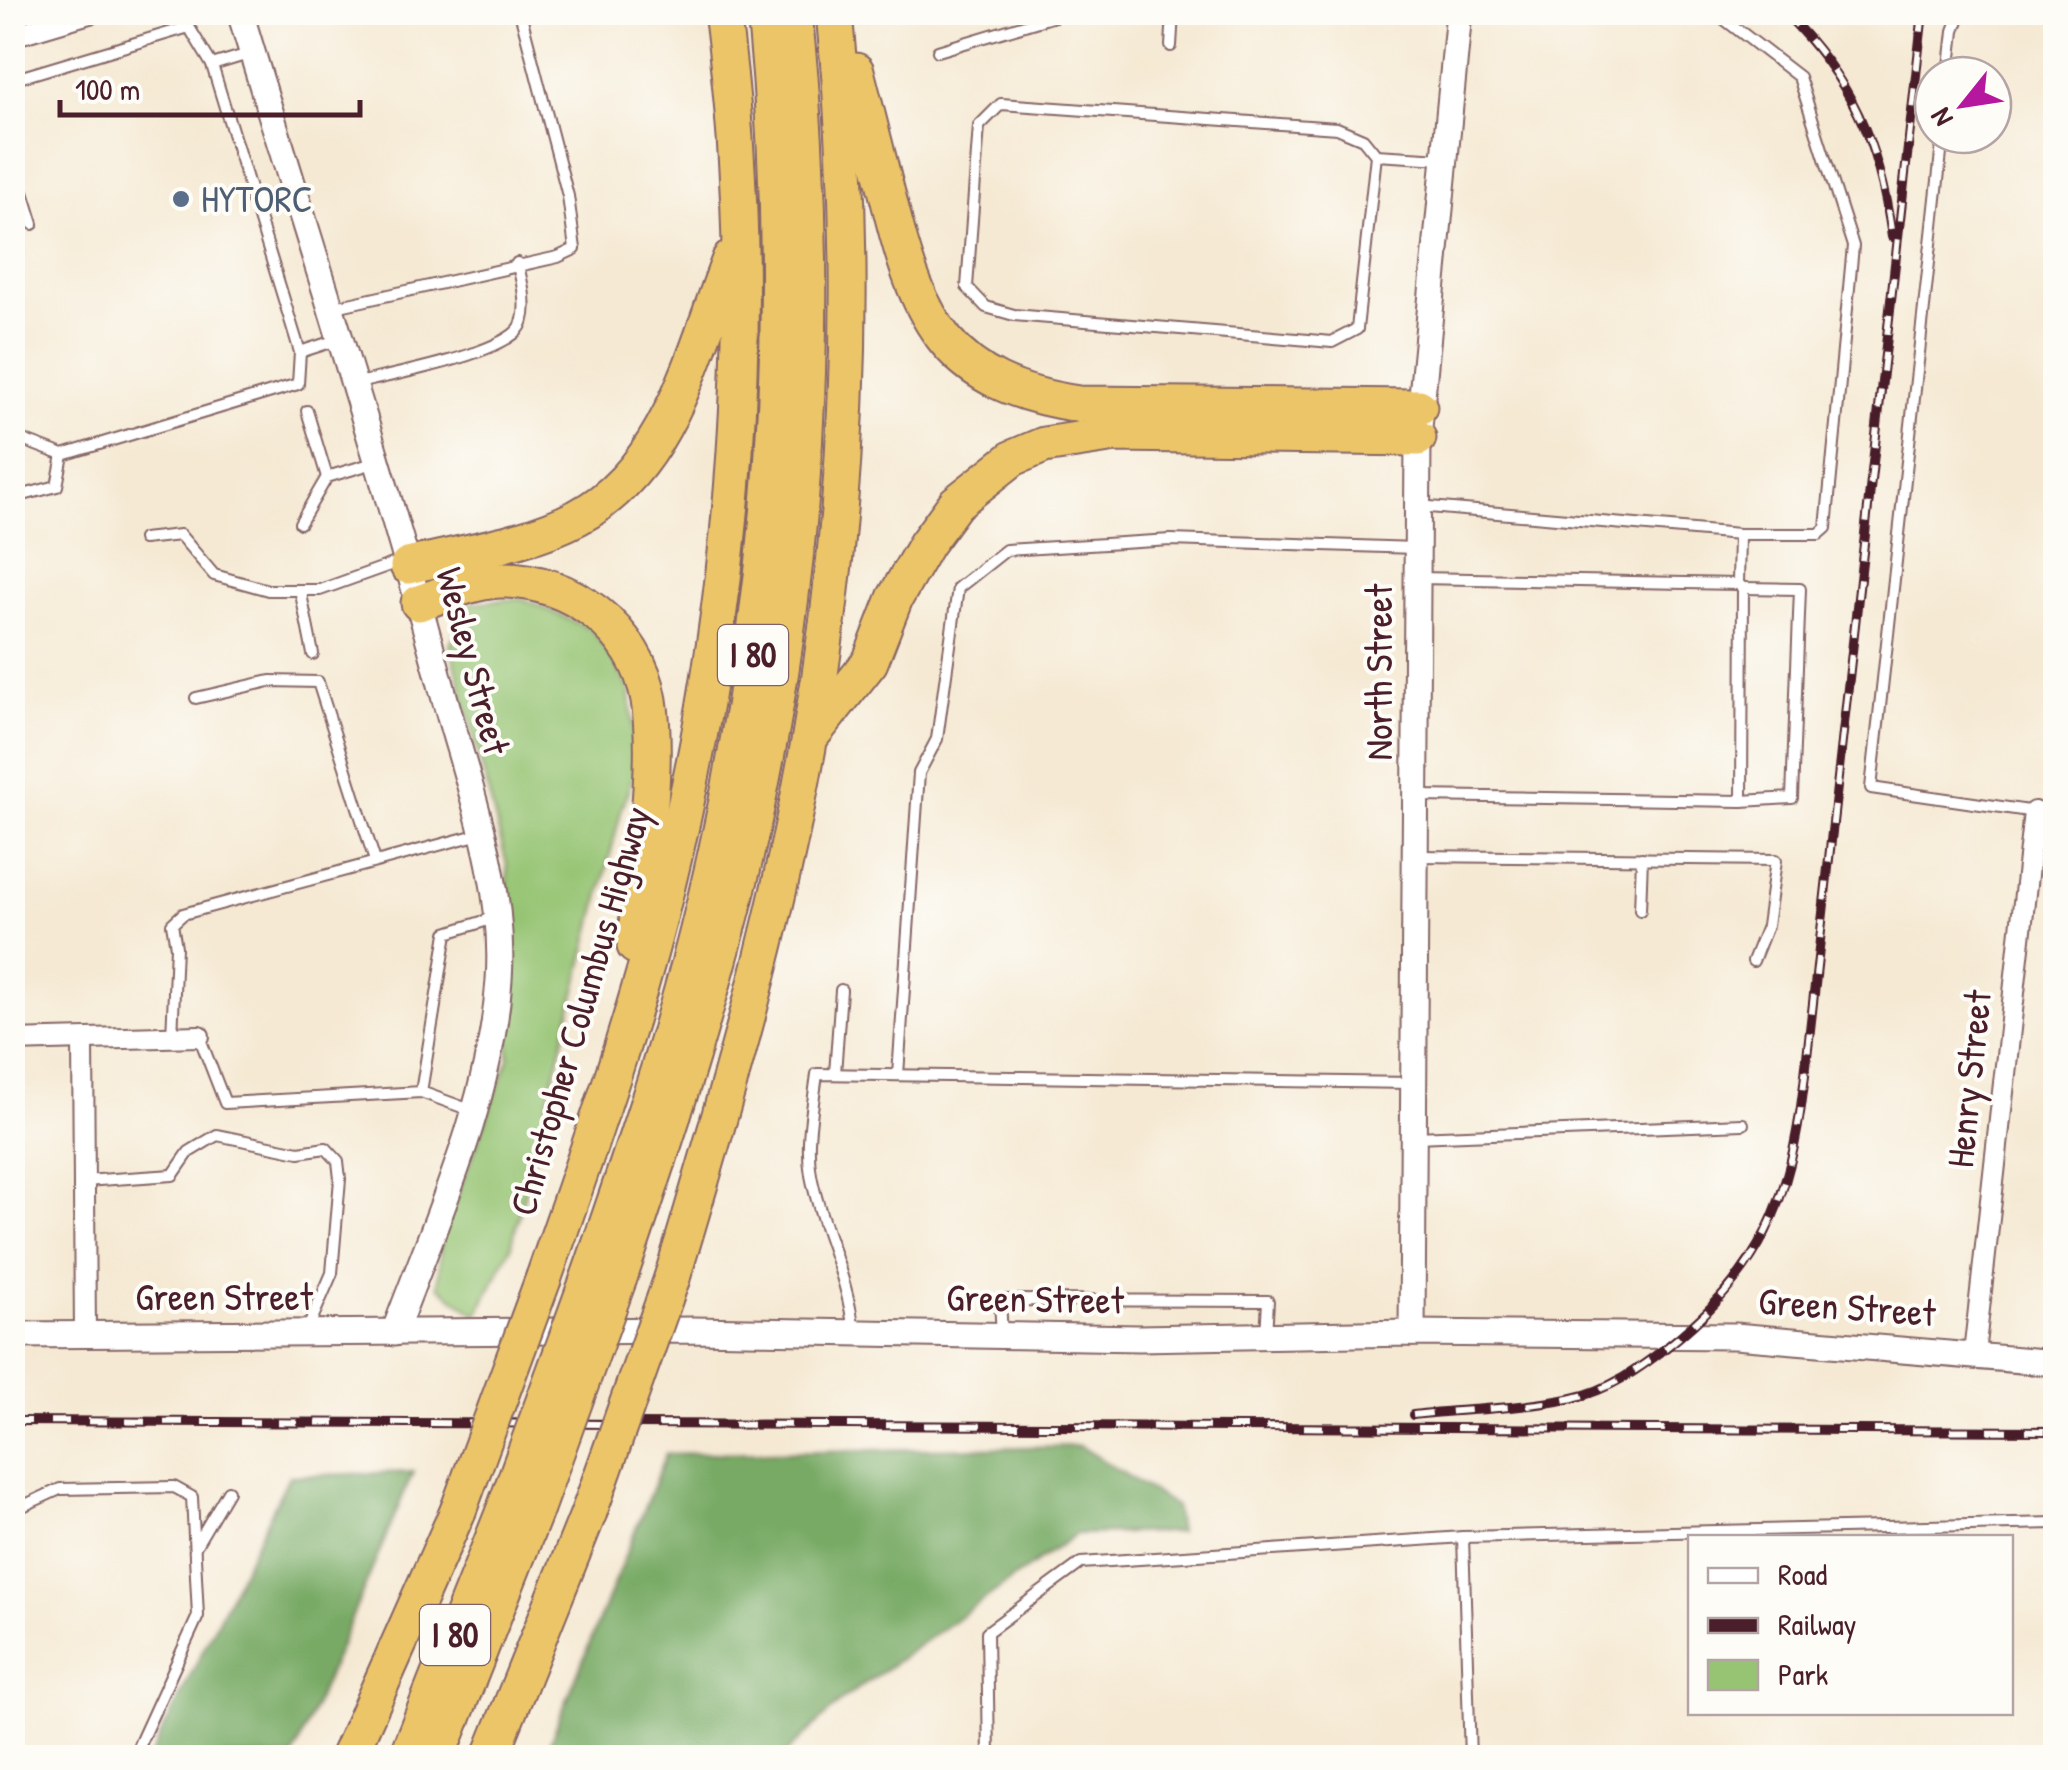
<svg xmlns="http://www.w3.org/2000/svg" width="2068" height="1770" font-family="'Patrick Hand',sans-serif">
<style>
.green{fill:#96c473;stroke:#70724f;stroke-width:2.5}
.forest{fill:#78aa65;stroke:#616448;stroke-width:2.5}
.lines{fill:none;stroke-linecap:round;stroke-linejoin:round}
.service-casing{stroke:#866666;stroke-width:14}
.minor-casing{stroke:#866666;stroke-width:24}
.tertiary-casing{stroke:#866666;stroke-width:29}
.motorway-casing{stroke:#866666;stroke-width:39}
.service{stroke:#fff;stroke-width:10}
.minor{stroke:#fff;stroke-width:20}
.tertiary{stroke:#fff;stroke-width:25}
.motorway{stroke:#edc569;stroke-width:35}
.rail-casing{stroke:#4a1f2b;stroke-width:10}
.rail{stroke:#fdfcf7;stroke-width:6;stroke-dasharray:19;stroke-linecap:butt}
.motorway-bridge-casing{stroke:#866666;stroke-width:39;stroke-linecap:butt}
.motorway-bridge{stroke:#edc569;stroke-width:35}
.service-dot{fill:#5c6f8a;stroke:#fdfcf7;stroke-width:4}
.labels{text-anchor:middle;stroke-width:8;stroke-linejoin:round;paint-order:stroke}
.shield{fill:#fdfcf7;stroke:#806168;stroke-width:2.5}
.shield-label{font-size:35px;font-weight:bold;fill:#4a1f2b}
.service-label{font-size:38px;fill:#4e5e75;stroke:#fdfcf7;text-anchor:start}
.street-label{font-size:38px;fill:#4a1f2b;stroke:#fdfcf7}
</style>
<rect width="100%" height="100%" fill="#fdfcf7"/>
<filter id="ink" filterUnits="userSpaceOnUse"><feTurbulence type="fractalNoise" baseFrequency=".01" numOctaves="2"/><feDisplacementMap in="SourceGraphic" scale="20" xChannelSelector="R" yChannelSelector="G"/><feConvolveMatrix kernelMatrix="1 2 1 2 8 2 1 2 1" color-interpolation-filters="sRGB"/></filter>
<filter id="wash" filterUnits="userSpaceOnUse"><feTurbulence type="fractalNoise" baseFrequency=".0048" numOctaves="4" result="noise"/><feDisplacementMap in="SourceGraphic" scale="40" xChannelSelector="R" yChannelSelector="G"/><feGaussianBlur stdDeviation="2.25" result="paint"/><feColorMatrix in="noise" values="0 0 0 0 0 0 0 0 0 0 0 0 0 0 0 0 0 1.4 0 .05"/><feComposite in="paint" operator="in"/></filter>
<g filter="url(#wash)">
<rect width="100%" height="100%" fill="#f5e9d3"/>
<path class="green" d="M522,598L593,630L630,689L636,768L622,808L511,1247L477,1315L438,1286L441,1239L509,1059L507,865L450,644L471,603Z"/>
<g class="forest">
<path d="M1080,1446L1175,1506L1179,1532L1076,1534L843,1699L782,1757H544L666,1454Z"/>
<path d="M413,1472L293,1757H150L289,1476Z"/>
</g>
</g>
<g filter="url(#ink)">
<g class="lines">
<defs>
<g id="service">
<path d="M1171,46L1173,12"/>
<path d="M938,51L1068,12"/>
<path d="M1949,75L1954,31L1961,12"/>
<path d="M12,80L189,27L212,65"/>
<path d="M1943,135L1871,788L2056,815"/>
<path d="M1376,155L1357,329L1332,342L1014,315L986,307L967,287L979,126L1001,104L1337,128L1363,139L1376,155L1443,159"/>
<path d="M12,157L33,224"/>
<path d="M252,202L293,188"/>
<path d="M331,308L558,257L575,249L568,196L520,12"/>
<path d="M300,352L337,340"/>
<path d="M354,384C391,375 492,356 517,331C531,317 522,280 517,263"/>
<path d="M307,411L327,477"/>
<path d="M12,436L63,455L298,384L300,352L212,65L252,53"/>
<path d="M12,498L57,486L63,455"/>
<path d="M1418,506L1739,534H1819L1826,528L1853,246L1799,77L1715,12"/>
<path d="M300,523L327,477L377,462"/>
<path d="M143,539L180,535L214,575L268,590H320L401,561"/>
<path d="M1418,578L1738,584L1743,588L1742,801L1418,796"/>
<path d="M1738,584L1739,534"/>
<path d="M301,594L313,654"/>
<path d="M196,698L270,681L318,682L375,861"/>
<path d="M1742,801L1792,798L1800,589L1743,588"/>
<path d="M1416,856L1776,860L1767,926L1753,961"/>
<path d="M1640,910L1642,858"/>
<path d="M199,1036L225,1103L421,1092L473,1111"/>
<path d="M172,1037L176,947L172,924L183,914L480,834"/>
<path d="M835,1074L841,990"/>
<path d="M898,1075L919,773L937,739L958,588L1006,550L1171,540L1416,548"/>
<path d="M421,1092L447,933L497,917"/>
<path d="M1415,1137L1743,1124"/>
<path d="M84,1181L173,1175L189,1152L217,1135L299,1152L326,1148L338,1161L340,1179L332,1273L306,1333"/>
<path d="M854,1334C848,1273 821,1230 811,1175C805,1142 813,1107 817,1074L1413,1083"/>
<path d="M1002,1336L1000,1300L1268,1301L1266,1335"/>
<path d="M12,1511L60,1489L174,1487L192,1497L198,1616L133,1758"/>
<path d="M1463,1537L1470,1758"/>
<path d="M195,1547L228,1491"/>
<path d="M989,1758L987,1632L1081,1563L1463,1537L2056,1523"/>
</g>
<g id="minor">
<path d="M12,36L93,12"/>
<path d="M83,1040L85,1335"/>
<path d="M12,1041L199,1036"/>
<path d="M1974,1354L2034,812"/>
</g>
<g id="tertiary">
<path d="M240,12C308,239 382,464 443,692C468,785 506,883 499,980C491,1102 436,1220 394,1333"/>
<path d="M1412,1333L1418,438L1459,12"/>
<path d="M12,1335L693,1330L1139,1338L1412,1333L1735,1336L2056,1363"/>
</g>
<g id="motorway">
<path d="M856,71C867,116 879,160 890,205C919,323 949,385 1079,404L1419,407"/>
<path d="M408,566C463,552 527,544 578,517C670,468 695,349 730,259"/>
<path d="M419,603C445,594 473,581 500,580C569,578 638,630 649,700C660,770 641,873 635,946"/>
<path d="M811,736L870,662L895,598L926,544L956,503L1013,458L1044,445L1116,434L1418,438"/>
<path d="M544,1277C589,1148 635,1019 667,886C736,605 761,300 722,12"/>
<path d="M589,1277C632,1153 675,1029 705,901C775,609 795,311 765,12"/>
<path d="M619,1278C665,1143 709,1009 742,871C809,591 824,298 794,12"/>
<path d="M672,1278C726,1099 778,920 810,736C852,497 858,253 834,12"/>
<path d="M348,1758L458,1511"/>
<path d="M406,1758L504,1511"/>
<path d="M437,1758L535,1511"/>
<path d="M490,1758L589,1512"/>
</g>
</defs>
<use href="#service" class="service-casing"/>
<use href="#minor" class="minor-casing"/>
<use href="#tertiary" class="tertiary-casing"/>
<use href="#motorway" class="motorway-casing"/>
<use href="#service" class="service"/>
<use href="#minor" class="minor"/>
<use href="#tertiary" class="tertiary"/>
<use href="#motorway" class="motorway"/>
<defs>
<g id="rail">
<path d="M1784,12C1852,80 1879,143 1892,237"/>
<path d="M1413,1415C1465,1409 1522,1409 1573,1398C1609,1390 1639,1369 1667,1347C1762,1272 1790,1201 1804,1084L1923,12"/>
<path d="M12,1421L2056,1431"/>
</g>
</defs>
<use href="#rail" class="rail-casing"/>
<use href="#rail" class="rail"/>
<defs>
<g id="motorway-bridge">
<path d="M458,1511L544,1277"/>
<path d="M504,1511L589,1277"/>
<path d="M535,1511L619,1278"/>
<path d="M589,1512L672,1278"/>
</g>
</defs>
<use href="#motorway-bridge" class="motorway-bridge-casing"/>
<use href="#motorway-bridge" class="motorway-bridge"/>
</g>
</g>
<circle class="service-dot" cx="181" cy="199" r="10"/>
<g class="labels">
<g class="shield">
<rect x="718" y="625" width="70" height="60" rx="8"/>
<rect x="420" y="1605" width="70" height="60" rx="8"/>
</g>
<g class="shield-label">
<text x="753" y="667">I 80</text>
<text x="455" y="1647">I 80</text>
</g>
<g class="service-label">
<text x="201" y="212">HYTORC</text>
</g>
<g class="street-label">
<text transform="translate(473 661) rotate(75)" y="13">Wesley Street</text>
<text transform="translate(1379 672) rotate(-90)" y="13">North Street</text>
<text transform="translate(580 1011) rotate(-74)" y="13">Christopher Columbus Highway</text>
<text transform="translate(1969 1079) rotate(-84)" y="13">Henry Street</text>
<text x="224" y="1310">Green Street</text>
<text transform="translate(1035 1299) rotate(1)" y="13">Green Street</text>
<text transform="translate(1847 1307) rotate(4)" y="13">Green Street</text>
</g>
</g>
<rect width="2068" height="1770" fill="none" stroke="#fdfcf7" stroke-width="50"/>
<rect x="1688" y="1535" width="325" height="180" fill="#fdfcf7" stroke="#b5a4a5" stroke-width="2.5"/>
<rect x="1708" y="1568" width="50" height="15" fill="#ffffff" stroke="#b5a4a5" stroke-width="2.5"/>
<text x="1778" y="1585" font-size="30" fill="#4a1f2b">Road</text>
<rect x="1708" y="1618" width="50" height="15" fill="#4a1f2b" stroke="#b5a4a5" stroke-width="2.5"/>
<text x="1778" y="1635" font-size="30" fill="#4a1f2b">Railway</text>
<rect x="1708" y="1660" width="50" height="30" fill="#96c473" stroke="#b5a4a5" stroke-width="2.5"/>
<text x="1778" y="1685" font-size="30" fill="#4a1f2b">Park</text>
<g transform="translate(1963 105) rotate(240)"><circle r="48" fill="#fdfcf7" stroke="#b5a4a5" stroke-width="2.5"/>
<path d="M0-8L18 38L0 25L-18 38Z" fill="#b5179e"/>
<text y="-15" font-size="28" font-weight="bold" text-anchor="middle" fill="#4a1f2b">N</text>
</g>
<path d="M60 100v15h300v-15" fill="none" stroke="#4a1f2b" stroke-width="5"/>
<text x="75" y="100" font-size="30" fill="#4a1f2b" stroke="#fdfcf7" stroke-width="8" paint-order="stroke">100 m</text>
</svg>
